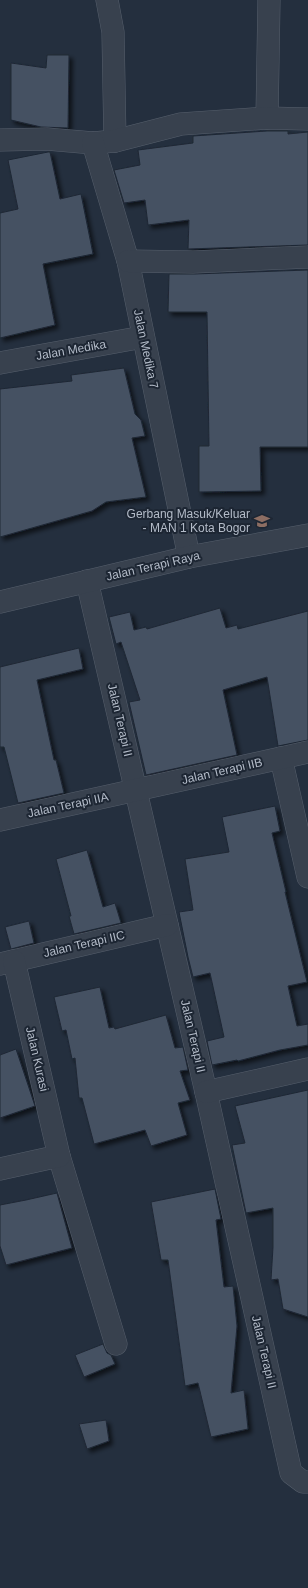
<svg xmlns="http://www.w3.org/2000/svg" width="308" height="1588" font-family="Helvetica,sans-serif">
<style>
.building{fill:#455162;stroke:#1f2835;filter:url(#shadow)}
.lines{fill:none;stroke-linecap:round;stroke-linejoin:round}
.minor-casing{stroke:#565f6c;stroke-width:23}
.minor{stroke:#38414e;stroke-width:22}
.labels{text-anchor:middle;stroke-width:4;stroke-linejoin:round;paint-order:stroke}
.street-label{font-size:12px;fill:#b4bcc9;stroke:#1d2633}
.poi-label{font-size:12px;fill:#b4bcc9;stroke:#1d2633;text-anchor:end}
</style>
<defs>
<filter id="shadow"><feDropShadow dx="3.5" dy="3.5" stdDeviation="2" flood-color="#0009"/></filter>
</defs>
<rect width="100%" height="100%" fill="#242f3e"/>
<g class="building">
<path d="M47,55H69L68,128L41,127L11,120V63L46,68Z"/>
<path d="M267,131H288V134L308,132V245L188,249L189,220L148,225L145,200L124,203L114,170L140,165L138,150L193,143V136Z"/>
<path d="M48,152H50L60,199L81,194L93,254L43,264L55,325L0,338V213L18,209L8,160Z"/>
<path d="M308,270V447H260L261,491L199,492V446H209L207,312H168L169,274H194Z"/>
<path d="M124,368L135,414L141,420L145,436L132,438L146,497L106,502L92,511L0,537V389L72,381L71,375Z"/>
<path d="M220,608L226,628L237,625L238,629L308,611V740L278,746L267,677L223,690L237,755L146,775L129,702L140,700L121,642L116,644L109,617L130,612L134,630L146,627L147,629Z"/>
<path d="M79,648L83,669L37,680L54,760H56L64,793L18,803L4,747H0V667Z"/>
<path d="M275,806L280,831L272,833L286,892H285L307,982L288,986L297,1026L308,1024V1045L280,1050L238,1061L237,1060L212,1065L207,1041L224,1037L210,973L193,977L188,957L179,912L193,910L185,859L229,852L222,817Z"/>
<path d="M87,850L103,907L115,903L121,923L74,934L69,916H71L56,859Z"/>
<path d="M29,921L34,943L11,949L5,927Z"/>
<path d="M100,987L109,1028L114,1027L115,1029L166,1015L175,1048L183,1047L188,1070L180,1071L190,1100L178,1103L187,1135L151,1146L145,1130L94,1144L82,1098H79L75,1058L72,1059L66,1030L62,1031L54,997Z"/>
<path d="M16,1049L35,1106L0,1118V1055Z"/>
<path d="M308,1090V1317L283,1309L278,1279L271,1280L273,1247V1208L246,1213L232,1145L245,1143L235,1106Z"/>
<path d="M215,1189L221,1219L216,1220L224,1287L233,1286L237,1326L231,1393L244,1390L248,1429L211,1437L198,1383L185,1386L168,1260H161L151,1202Z"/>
<path d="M57,1193L72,1248L6,1265L0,1246V1205L26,1200Z"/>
<path d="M103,1344L107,1353L111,1355L115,1364L84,1377L75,1355Z"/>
<path d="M106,1420L109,1441L87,1449L79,1424Z"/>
</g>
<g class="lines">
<defs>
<g id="minor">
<path d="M107,0L113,32L115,141"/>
<path d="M267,118L269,0"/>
<path d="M0,140L47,139L93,143L115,141L181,124L267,118L308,119"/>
<path d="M93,143L128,261L189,557"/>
<path d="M128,261L193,262L308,257"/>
<path d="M0,363L143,337"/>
<path d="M87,581L206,1092L291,1473L303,1482H308"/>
<path d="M0,602L189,557L308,535"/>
<path d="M281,758L308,877"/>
<path d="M0,820L308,752"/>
<path d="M0,964L167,925"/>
<path d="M206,1092L308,1069"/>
<path d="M59,1156L116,1344"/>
<path d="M0,1169L59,1156L14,961"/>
</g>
</defs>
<use href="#minor" class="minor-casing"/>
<use href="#minor" class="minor"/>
</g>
<defs>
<symbol id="school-bare" viewBox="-9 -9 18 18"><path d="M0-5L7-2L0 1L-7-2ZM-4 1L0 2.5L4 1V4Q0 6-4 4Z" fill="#8d6e63" stroke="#1d2633" stroke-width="2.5" paint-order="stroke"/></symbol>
</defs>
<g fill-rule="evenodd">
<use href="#school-bare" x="251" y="510" width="22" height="22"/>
</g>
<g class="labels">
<g class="street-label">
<text transform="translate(146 349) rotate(78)" y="4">Jalan Medika 7</text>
<text transform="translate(71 350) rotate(-10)" y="4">Jalan Medika</text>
<text transform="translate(153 566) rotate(-13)" y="4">Jalan Terapi Raya</text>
<text transform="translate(120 720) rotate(77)" y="4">Jalan Terapi II</text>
<text transform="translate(222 771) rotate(-13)" y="4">Jalan Terapi IIB</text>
<text transform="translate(68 805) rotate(-12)" y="4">Jalan Terapi IIA</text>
<text transform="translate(84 944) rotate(-13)" y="4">Jalan Terapi IIC</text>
<text transform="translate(193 1036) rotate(77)" y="4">Jalan Terapi II</text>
<text transform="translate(37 1059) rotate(77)" y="4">Jalan Kurasi</text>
<text transform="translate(264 1352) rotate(77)" y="4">Jalan Terapi II</text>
</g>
<g class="poi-label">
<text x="250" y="518">Gerbang Masuk/Keluar<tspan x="250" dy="14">- MAN 1 Kota Bogor</tspan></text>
</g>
</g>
</svg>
